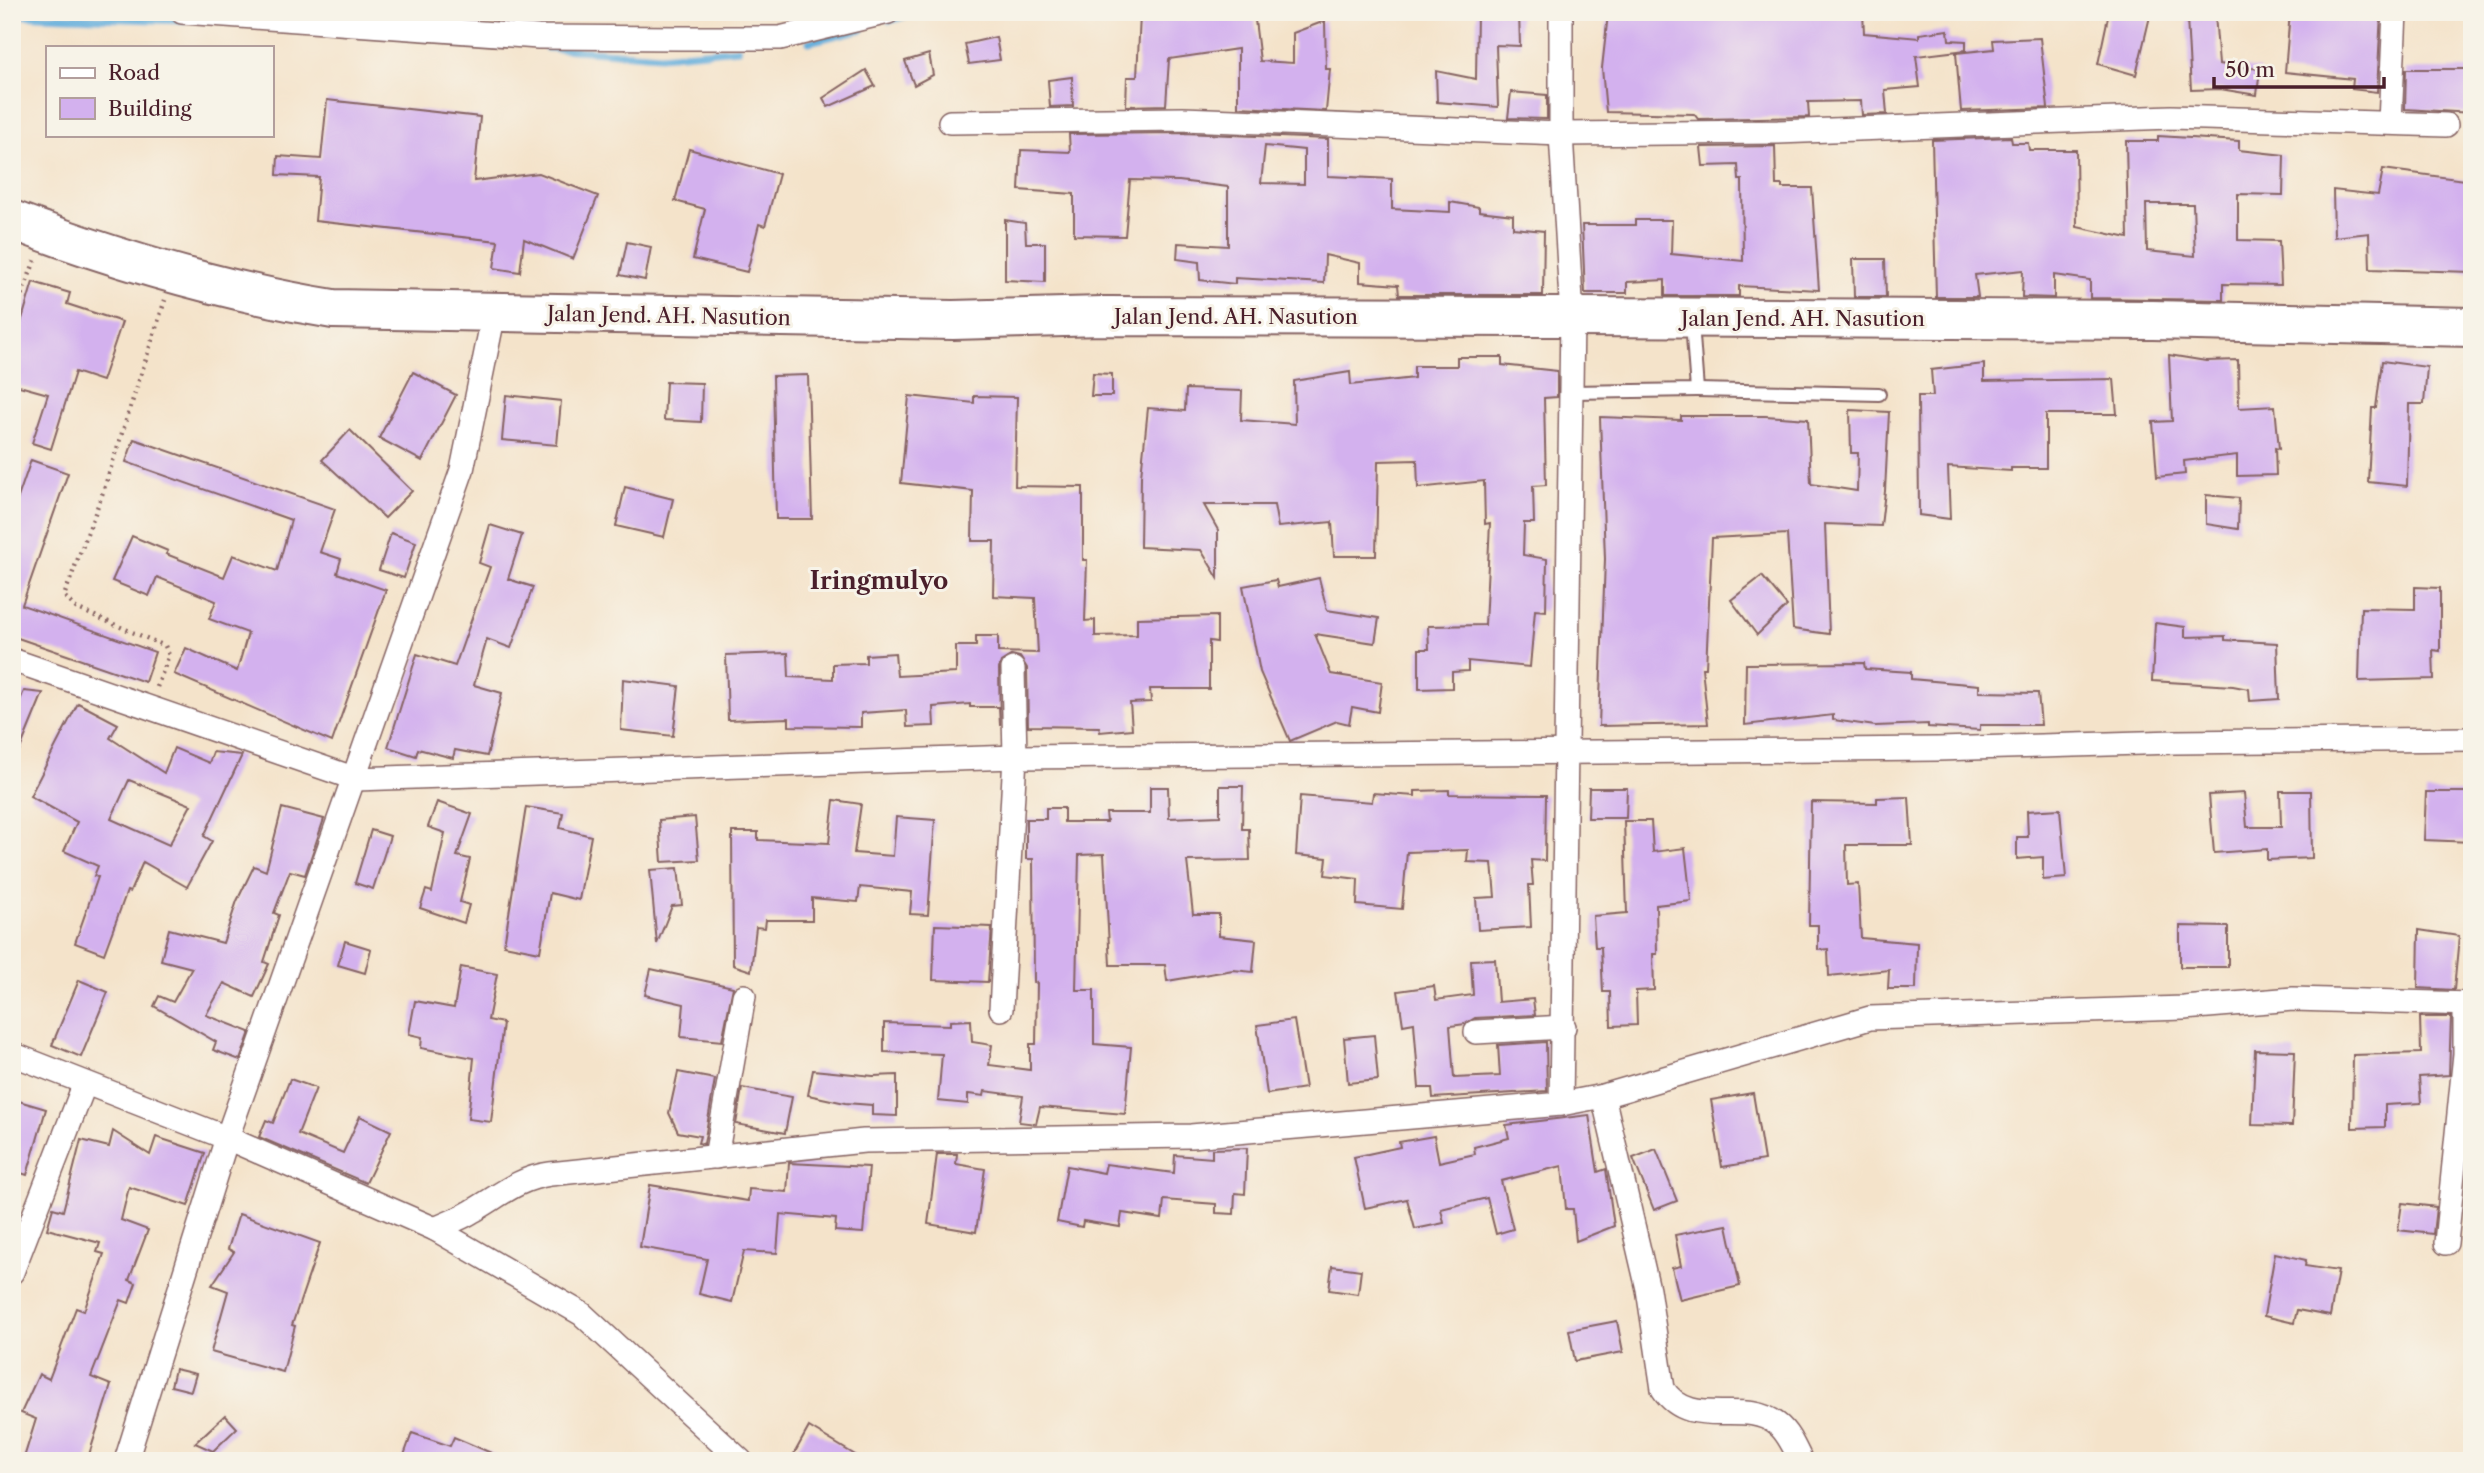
<svg xmlns="http://www.w3.org/2000/svg" width="2484" height="1473" font-family="'Libre Caslon Text',serif">
<style>
.lines{fill:none;stroke-linecap:round;stroke-linejoin:round}
.stream{stroke:#63aedc;stroke-width:7}
.building{fill:#d3b1ee;fill-rule:evenodd}
.service-casing{stroke:#866463;stroke-width:16}
.minor-casing{stroke:#866463;stroke-width:26}
.trunk-casing{stroke:#866463;stroke-width:42}
.path{stroke:#866463;stroke-width:4.5;stroke-dasharray:2 5;stroke-linecap:butt}
.service{stroke:#fff;stroke-width:12}
.minor{stroke:#fff;stroke-width:23}
.trunk{stroke:#fff;stroke-width:38}
.labels{text-anchor:middle;stroke-width:6;stroke-linejoin:round;paint-order:stroke}
.street-label{font-size:21px;fill:#4a1f2b;stroke:#f7f3e8}
.quarter-label{font-size:24px;font-weight:bold;fill:#4a1f2b;stroke:#f7f3e8}
</style>
<rect width="100%" height="100%" fill="#f7f3e8"/>
<filter id="ink" filterUnits="userSpaceOnUse"><feTurbulence type="fractalNoise" baseFrequency=".0143" numOctaves="2"/><feDisplacementMap in="SourceGraphic" scale="14" xChannelSelector="R" yChannelSelector="G"/><feConvolveMatrix kernelMatrix="1 2 1 2 8 2 1 2 1" color-interpolation-filters="sRGB"/></filter>
<filter id="wash" filterUnits="userSpaceOnUse"><feTurbulence type="fractalNoise" baseFrequency=".00686" numOctaves="4" result="noise"/><feDisplacementMap in="SourceGraphic" scale="28" xChannelSelector="R" yChannelSelector="G"/><feGaussianBlur stdDeviation="1.57" result="paint"/><feColorMatrix in="noise" values="0 0 0 0 0 0 0 0 0 0 0 0 0 0 0 0 0 1.4 0 .05"/><feComposite in="paint" operator="in"/></filter>
<g filter="url(#wash)">
<rect width="100%" height="100%" fill="#f4e3ca"/>
<g class="lines">
<g class="stream">
<path d="M12,15L183,21"/>
<path d="M890,21L918,12"/>
<path d="M809,42L862,29"/>
<path d="M547,48L660,56L738,49"/>
</g>
</g>
<g id="blocks">
<g class="building">
<path d="M1190,12H1254L1260,61L1293,63V33L1325,21L1326,69H1330L1326,111L1238,107V49L1169,59L1166,105L1126,106L1127,77H1137L1140,15L1190,20Z"/>
<path d="M1477,12H1519L1520,46L1496,45L1498,107L1437,102L1436,71L1476,79Z"/>
<path d="M1711,12H1863L1864,33L1919,38V34L1948,30L1949,40L1966,41V50L1916,56L1920,87L1885,90L1887,114L1862,115L1861,101L1808,102L1809,117L1698,119L1694,114L1606,112L1602,68L1608,14L1677,17V13Z"/>
<path d="M2109,12H2151L2136,75L2098,64Z"/>
<path d="M2290,12H2381L2377,92L2352,89L2353,79L2285,72Z"/>
<path d="M2215,15L2219,64L2260,69L2257,95L2220,89L2191,90L2187,18Z"/>
<path d="M996,37L1000,60L969,64L965,44Z"/>
<path d="M2040,38L2048,108L1961,111L1956,53L1994,49L1993,40Z"/>
<path d="M929,54L933,75L914,85L905,61Z"/>
<path d="M2406,69H2472V113L2405,109Z"/>
<path d="M866,70L875,86L828,107L823,98Z"/>
<path d="M1072,77L1073,106L1050,107L1048,80Z"/>
<path d="M1511,92L1547,95V119L1508,118Z"/>
<path d="M327,100L480,117L474,181L539,173L598,196L573,259L524,239L520,272L494,268L498,241L315,221L319,177L277,175L278,156L321,159Z"/>
<path d="M1183,133L1328,139V176L1392,179V209L1450,212V202L1479,207V211L1513,215V228L1544,231L1543,295H1399L1398,285L1360,282V263L1325,255L1324,283L1235,278V284L1200,280L1199,262L1177,259L1178,243L1228,246V187L1179,181L1130,180L1125,236L1074,235V194L1019,190L1021,150L1070,152L1069,134ZM1265,146L1304,150V184L1261,183Z"/>
<path d="M2158,136L2239,141V150L2284,155L2283,195L2238,194V240L2279,241L2281,285L2223,284V300L2090,298V280L2054,275V298L2022,297L2023,270L1975,275L1978,297H1936L1932,140L2011,137L2012,143H2028L2029,150H2076L2077,227L2128,238L2126,141H2158ZM2146,204H2193L2195,256L2147,251Z"/>
<path d="M1775,146L1776,185H1782V188H1812L1819,290L1739,286V296H1665V280L1627,282V293H1585L1582,225H1635V220H1672L1671,254L1743,261L1742,180H1739L1738,165L1703,166L1701,147Z"/>
<path d="M689,149L779,174L765,226L759,224L747,272L693,259L705,209L675,201Z"/>
<path d="M2383,169L2472,181V272L2370,269L2369,233L2334,237L2333,190L2378,195Z"/>
<path d="M1005,220L1025,223L1026,243H1045V282L1005,280Z"/>
<path d="M627,242L651,247L645,280L620,275Z"/>
<path d="M1853,259H1885L1886,297H1854Z"/>
<path d="M33,282L70,293L67,304L122,322L102,381L75,372L51,449L32,443L48,394L12,384V353Z"/>
<path d="M2169,355L2206,361L2238,360L2239,408L2275,406L2279,449L2275,448L2276,475L2237,476V455L2184,461L2185,474L2157,477L2153,422L2172,421Z"/>
<path d="M1457,357H1502V365L1557,371V397L1544,398L1546,485L1533,486L1534,523H1524L1523,555L1547,559L1546,611L1535,610L1530,667L1468,661V671L1452,672V688L1419,689V649H1429L1428,626L1485,625L1490,523L1485,524L1484,481L1418,488L1417,460L1378,461L1376,556H1334L1332,522L1278,527L1274,505H1204L1218,530V578L1201,550L1140,547L1141,476L1148,408L1185,411L1186,389L1242,391L1241,420L1295,424L1294,381L1350,372L1351,385L1414,378V366H1457Z"/>
<path d="M2382,361L2427,367L2424,404H2409L2407,486L2368,482L2372,408H2376Z"/>
<path d="M1984,364V381L2114,379L2117,414H2046V468H2011V471L1948,467L1950,519L1919,515L1918,396H1933L1931,370Z"/>
<path d="M413,372L456,395L422,461L379,438Z"/>
<path d="M1093,373L1112,374V396H1091Z"/>
<path d="M808,375L812,519H776L773,376Z"/>
<path d="M666,382L702,383L701,422L664,420Z"/>
<path d="M506,395L561,401L557,445L502,440Z"/>
<path d="M909,396L974,403V396L1017,397L1015,486L1083,487V560H1087L1085,621L1095,620V636L1137,635V618L1217,616V642L1209,641V689H1150L1151,702L1130,703L1132,729L1100,732L1099,727L1028,726L1027,668L1020,657L1012,655L1001,662L999,669L1000,725L999,707H970V704L933,707L934,726L907,727L906,710L861,713V727L789,726V718L728,720L726,655L788,653L789,677L833,679V664L866,663V655L895,653L897,676L956,673V646H976V636H998V652L1038,653L1035,598L993,596L994,541H972L973,491L901,483Z"/>
<path d="M1850,410L1889,412L1885,491L1881,526L1825,524L1829,634L1793,629L1787,534L1712,538L1706,668H1702L1708,724L1599,726L1605,559L1600,417L1681,420V416H1765L1808,419L1811,484L1857,491L1858,453H1851Z"/>
<path d="M350,430L412,491L385,518L322,460Z"/>
<path d="M134,439L335,509L320,552L341,559L337,573L386,590L332,742L174,674L186,648L237,671L248,633L209,619L216,601L157,577L149,596L112,581L132,536L168,551L166,554L224,577L233,555L277,571L291,520L126,462Z"/>
<path d="M31,460L68,473L22,605L155,652L145,682L12,636V515Z"/>
<path d="M625,487L673,499L664,537L616,526Z"/>
<path d="M2206,495L2239,498L2238,529L2206,524Z"/>
<path d="M490,525L522,535L508,579L533,587L511,648L487,639L474,685L502,693L487,756L455,750L453,758L418,749L416,756L388,747L417,654L455,666L490,567L479,563Z"/>
<path d="M391,533L416,542L404,578L379,570Z"/>
<path d="M1762,576L1787,606L1757,635L1731,600Z"/>
<path d="M1319,578L1327,610L1379,618L1375,643L1315,634L1331,674L1382,682L1378,712L1352,707L1349,724L1337,721L1290,741L1260,672L1243,586L1276,580L1278,587Z"/>
<path d="M2415,587L2440,588V651L2433,650L2434,679L2359,681L2361,608L2415,609Z"/>
<path d="M2155,623L2185,627V637L2225,636V640L2277,643L2279,699L2250,701L2249,689L2233,686L2152,681Z"/>
<path d="M1864,663L1865,669L1911,672V679L1979,685V692L2038,693L2041,725H1980V730L1928,727V724L1875,726L1833,720V715L1745,725L1746,664Z"/>
<path d="M623,679L679,686L673,736L621,730Z"/>
<path d="M24,691L43,693L13,766L12,718Z"/>
<path d="M78,703L118,724L110,738L164,773L174,748L209,763L213,752L242,755L204,836L212,841L187,887L143,862L130,892L127,891L104,954L75,943L98,877L94,876L98,866L64,851L77,822L30,796ZM129,780L191,805L169,845L111,819Z"/>
<path d="M1220,786H1243L1242,829H1249L1250,860L1187,861L1193,914H1219V936L1256,940L1253,972L1233,970L1167,981L1165,965H1110L1104,854L1079,855L1076,990H1094V1044L1131,1047L1125,1114L1040,1107L1036,1124L1019,1122L1023,1096L985,1091L984,1096L968,1094V1104L938,1101L942,1054L884,1052V1023L950,1025V1021L971,1020L972,1042L992,1045L989,1065L1030,1070V1044H1036L1037,983L1034,982L1033,859H1026V819H1046V808H1064V822H1107L1106,813H1150V787H1168L1169,818L1220,816Z"/>
<path d="M1589,788H1627L1626,818H1588Z"/>
<path d="M1449,790V794L1546,795L1545,861L1531,860L1533,885H1529L1531,927L1478,930L1476,898L1495,897L1492,863L1467,862L1468,850L1407,852L1402,909L1357,905L1358,879L1325,875L1327,858L1296,855L1300,796L1372,802L1373,793L1415,796V791Z"/>
<path d="M2280,791H2311L2312,858L2267,860V849L2214,853L2209,795L2244,793L2247,827H2281Z"/>
<path d="M2426,792H2472V842L2424,840Z"/>
<path d="M1909,797L1912,845H1846L1847,885L1858,884L1861,938L1917,943L1916,989H1888L1889,970L1829,976L1828,949L1818,950V925H1809L1811,802L1877,803V798Z"/>
<path d="M834,800L861,804L854,853L893,856L896,817L935,820L928,915L910,914L912,892L860,887L858,902L812,898V920H766L765,928L756,927L751,971L733,965L732,832H758V840L829,843Z"/>
<path d="M437,802L472,814L457,856L470,859L460,902L469,905L464,923L420,908L426,890L432,892L445,833L428,827Z"/>
<path d="M526,807L563,813L560,828L591,836L579,900L550,893L540,952L504,945Z"/>
<path d="M282,808L324,819L305,875L290,871L274,913L279,915L264,962L269,964L254,997L224,983L206,1015L250,1032L240,1060L213,1050L216,1042L154,1006L159,996L173,1002L192,968L161,960L169,929L223,943L237,901L254,866L266,871Z"/>
<path d="M2060,809L2066,878L2043,880V857L2017,859V837H2028L2027,811Z"/>
<path d="M695,817L699,860L662,862L659,820Z"/>
<path d="M1624,821H1651L1653,852L1685,848L1691,901L1656,905L1657,954H1653L1654,990L1636,991L1637,1025L1611,1026L1610,992H1603L1601,947H1595L1593,916L1627,913Z"/>
<path d="M371,830L390,836L373,889L355,883Z"/>
<path d="M678,868L682,905L672,906L657,944L650,870Z"/>
<path d="M935,925L992,927L988,982L933,980Z"/>
<path d="M2180,926L2228,927V967H2180Z"/>
<path d="M2419,930L2459,936L2454,990L2418,988Z"/>
<path d="M345,941L371,949L365,973L338,965Z"/>
<path d="M1495,959L1498,1002L1533,999L1535,1015L1475,1018L1465,1024L1450,1026L1454,1078L1500,1076L1498,1045L1546,1042L1547,1091L1433,1098L1432,1088H1419L1414,1023L1403,1025L1398,991L1434,986L1436,1000L1473,995L1471,960Z"/>
<path d="M461,967L497,974L488,1020L503,1023L491,1122L468,1119L474,1058L421,1048L422,1037L409,1034L415,1001L454,1008Z"/>
<path d="M651,969L733,987L722,1041L681,1037L684,1004L645,995Z"/>
<path d="M79,980L108,992L81,1057L52,1045Z"/>
<path d="M2420,1017H2451L2449,1075L2419,1077L2421,1103L2385,1105V1127L2352,1128L2353,1055L2421,1053Z"/>
<path d="M1294,1020L1305,1088L1267,1094L1257,1025Z"/>
<path d="M1374,1035L1378,1080L1348,1083L1344,1038Z"/>
<path d="M2255,1050L2295,1051L2292,1126L2252,1125Z"/>
<path d="M813,1070L873,1076L897,1075V1116L872,1115V1105L845,1103L808,1095Z"/>
<path d="M678,1072L715,1079L704,1144L698,1143L700,1136L678,1132L669,1113Z"/>
<path d="M290,1079L316,1088L298,1134L343,1153L360,1116L391,1131L366,1183L259,1137L266,1120L273,1123Z"/>
<path d="M742,1088L792,1097L785,1133L736,1124Z"/>
<path d="M1753,1093L1764,1160L1722,1167L1711,1100Z"/>
<path d="M12,1099L46,1109L27,1175L12,1170Z"/>
<path d="M1589,1115L1598,1172L1606,1169L1614,1226L1576,1241L1573,1209H1566L1562,1166L1501,1181L1513,1229L1496,1234L1487,1198L1441,1209L1444,1223L1415,1229L1407,1199L1365,1208L1354,1157L1400,1147L1399,1142L1434,1136L1439,1162L1475,1154L1474,1147L1509,1138L1506,1125Z"/>
<path d="M113,1131L150,1155L156,1137L205,1153L188,1206L129,1187L121,1220L148,1230L129,1280L136,1283L129,1303L121,1300L91,1377L111,1385L87,1461H23L36,1419L21,1413L39,1374L49,1379L76,1308L84,1311L104,1254L97,1252L100,1243L47,1229L53,1208L63,1211L81,1140L109,1147Z"/>
<path d="M1247,1148L1245,1194L1235,1193L1234,1214L1216,1213V1204L1164,1200L1162,1219L1122,1213L1120,1227L1083,1221L1082,1227L1057,1222L1067,1166L1104,1173L1106,1164L1174,1173L1175,1155L1212,1158V1149Z"/>
<path d="M1656,1149L1677,1201L1654,1210L1633,1158Z"/>
<path d="M937,1154H957L956,1164L985,1169L976,1232L928,1224Z"/>
<path d="M789,1163L869,1167L863,1233L835,1231L836,1219L780,1214L777,1253L744,1251L732,1302L699,1294L707,1259L640,1247L650,1185L748,1201L749,1189L787,1192Z"/>
<path d="M2402,1203L2436,1207L2433,1234L2398,1230Z"/>
<path d="M239,1214L320,1243L292,1325L295,1326L283,1372L211,1352L228,1291L212,1285L234,1252L228,1249Z"/>
<path d="M1727,1225L1740,1286L1680,1300L1672,1268L1681,1266L1675,1235Z"/>
<path d="M2275,1253L2306,1260L2305,1266L2338,1271L2330,1316L2297,1310L2294,1323L2264,1316Z"/>
<path d="M1332,1266L1361,1270L1358,1294L1329,1290Z"/>
<path d="M1617,1321L1623,1352L1575,1361L1569,1330Z"/>
<path d="M175,1369L196,1374L191,1391L171,1386Z"/>
<path d="M225,1415L237,1428L213,1451L195,1443Z"/>
<path d="M809,1427L865,1461H790Z"/>
<path d="M412,1433L450,1446L454,1437L510,1461H402Z"/>
</g>
</g>
</g>
<g filter="url(#ink)">
<use href="#blocks" fill-opacity="0" stroke="#866463" stroke-width="2"/>
<g class="lines">
<defs>
<g id="service">
<path d="M1697,390L1879,394"/>
<path d="M1571,392L1697,390L1692,323"/>
</g>
<g id="minor">
<path d="M182,12L538,37L680,38H780L888,12"/>
<path d="M950,122L1183,119L1561,134L1778,132L2171,117L2446,125"/>
<path d="M2390,122L2395,12"/>
<path d="M12,660L356,779L1015,757L1938,749L2175,742L2472,739"/>
<path d="M1001,1009L1015,757L1013,669"/>
<path d="M1476,1032L1564,1027"/>
<path d="M12,1054L227,1138L435,1229L582,1314L741,1461"/>
<path d="M1603,1096L1648,1289L1663,1389C1691,1432 1743,1397 1777,1424C1788,1432 1795,1449 1801,1461"/>
<path d="M1561,1104L1572,317L1561,134V12"/>
<path d="M716,1157L744,996"/>
<path d="M435,1229C447,1223 460,1219 471,1212C498,1197 518,1178 550,1174L864,1141L1191,1136L1561,1104L1603,1096L1870,1018L2184,1008L2293,999L2472,1004"/>
<path d="M2446,1243L2465,1054V1003"/>
<path d="M12,1272L85,1083"/>
<path d="M126,1461L227,1138L462,470L494,313"/>
</g>
<path id="trunk" d="M12,220C117,260 222,291 333,309L953,320L1102,316L1572,317L2153,320L2472,327"/>
</defs>
<use href="#service" class="service-casing"/>
<use href="#minor" class="minor-casing"/>
<use href="#trunk" class="trunk-casing"/>
<g class="path">
<path d="M12,321L35,260"/>
<path d="M157,687L169,655L165,646L76,608L64,596L103,492L165,300"/>
</g>
<use href="#service" class="service"/>
<use href="#minor" class="minor"/>
<use href="#trunk" class="trunk"/>
</g>
</g>
<g class="labels">
<g class="street-label">
<text transform="translate(669 316) rotate(1)" y="7">Jalan Jend. AH. Nasution</text>
<text x="1236" y="324">Jalan Jend. AH. Nasution</text>
<text x="1803" y="326">Jalan Jend. AH. Nasution</text>
</g>
<g class="quarter-label">
<text x="879" y="589">Iringmulyo</text>
</g>
</g>
<rect width="2484" height="1473" fill="none" stroke="#f7f3e8" stroke-width="42"/>
<rect x="46" y="46" width="228" height="91" fill="#f7f3e8" stroke="#b29e9c" stroke-width="2"/>
<rect x="60" y="68" width="35" height="10" fill="#ffffff" stroke="#b29e9c" stroke-width="2"/>
<text x="108" y="80" font-size="21" fill="#4a1f2b">Road</text>
<rect x="60" y="98" width="35" height="21" fill="#d3b1ee" stroke="#b29e9c" stroke-width="2"/>
<text x="108" y="116" font-size="21" fill="#4a1f2b">Building</text>
<path d="M2214 77v10h170v-10" fill="none" stroke="#4a1f2b" stroke-width="3.5"/>
<text x="2225" y="77" font-size="21" fill="#4a1f2b" stroke="#f7f3e8" stroke-width="5" paint-order="stroke">50 m</text>
</svg>
